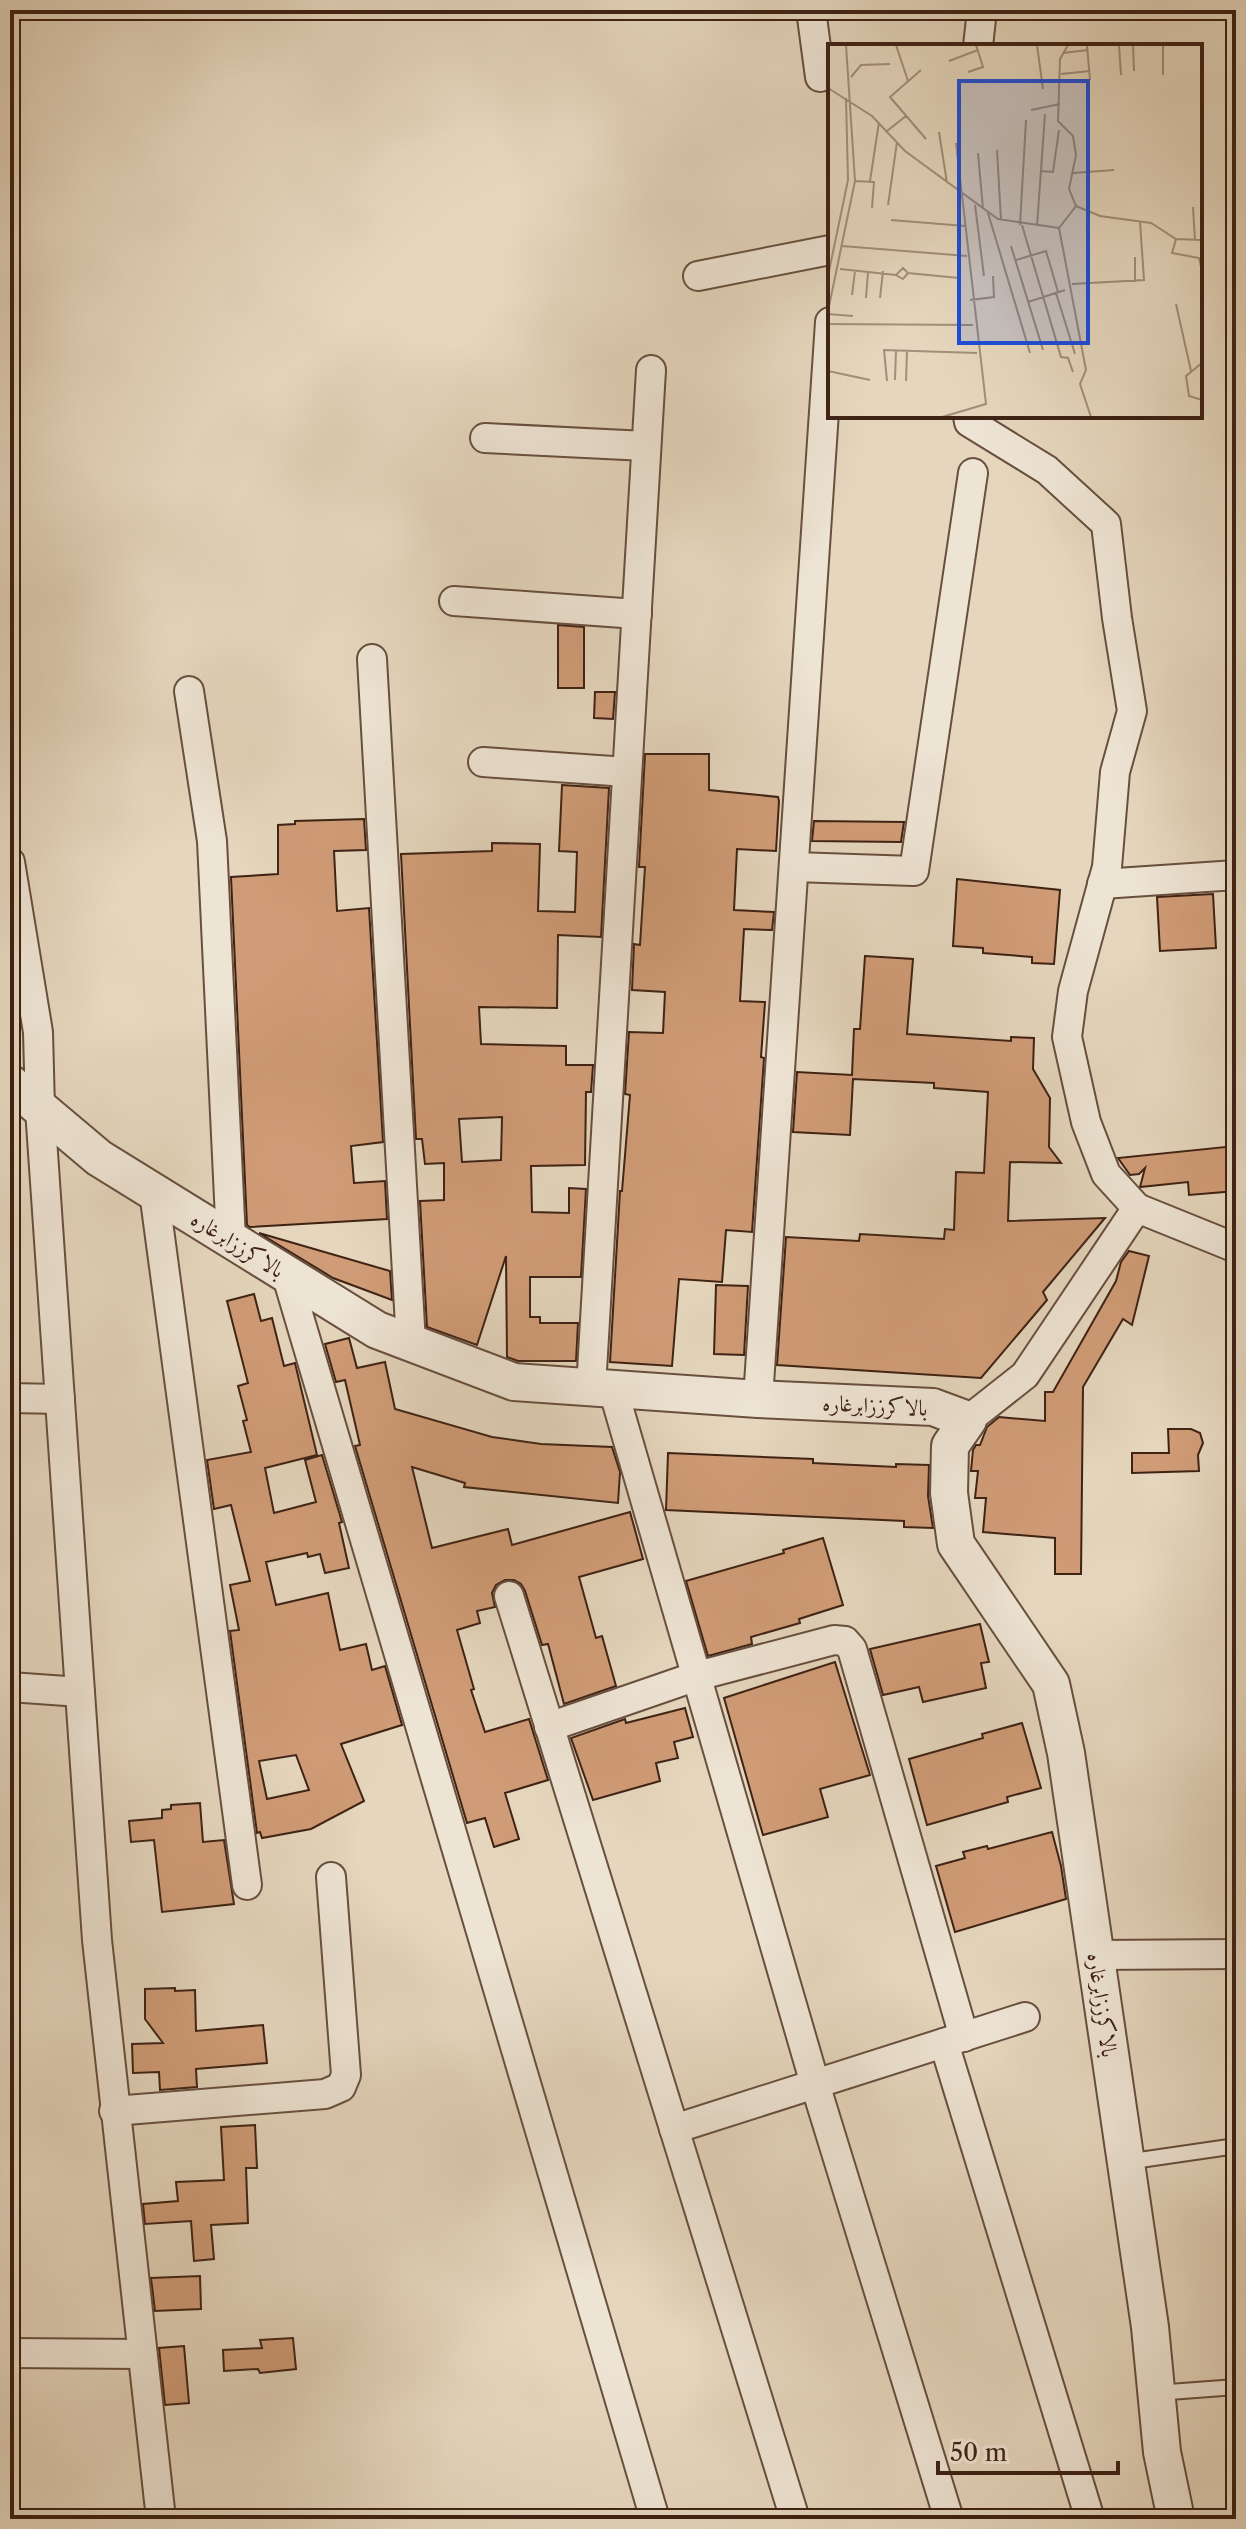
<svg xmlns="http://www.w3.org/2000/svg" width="1246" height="2529" font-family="'Libre Caslon Text',Amiri,serif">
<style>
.building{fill:#d09c77;stroke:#3e2214;stroke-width:2;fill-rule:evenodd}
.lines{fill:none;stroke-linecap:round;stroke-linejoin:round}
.service-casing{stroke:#684f3e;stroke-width:18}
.minor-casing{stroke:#684f3e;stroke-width:32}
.tertiary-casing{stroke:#684f3e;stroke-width:40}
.service{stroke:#eee4d4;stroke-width:14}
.minor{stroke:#eee4d4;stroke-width:28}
.tertiary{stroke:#eee4d4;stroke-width:36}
.labels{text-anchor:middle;stroke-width:6;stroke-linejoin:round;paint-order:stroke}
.street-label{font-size:22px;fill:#3e2214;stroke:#eee4d4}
.inset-road{fill:none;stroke:#a28e79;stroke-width:2}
.view{fill:#1d4ed8;fill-opacity:0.15;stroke:#1d4ed8;stroke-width:4}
.inset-edge{fill:none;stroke:#3e2214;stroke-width:4}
</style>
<rect width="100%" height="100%" fill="#e5d6bd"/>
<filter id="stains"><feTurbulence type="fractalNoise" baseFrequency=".0025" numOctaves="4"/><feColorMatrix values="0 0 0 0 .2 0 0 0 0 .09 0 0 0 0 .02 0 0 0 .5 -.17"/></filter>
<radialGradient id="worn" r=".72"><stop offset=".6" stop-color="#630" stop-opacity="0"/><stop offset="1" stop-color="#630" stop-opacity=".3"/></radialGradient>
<g class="building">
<path d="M558,625L584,627V688H558Z"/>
<path d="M595,692H615L613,719L594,718Z"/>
<path d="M645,754H709V790L778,797L779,801L776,851L737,849L734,910L774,912L772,930L744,929L740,1001L765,1002L761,1057L764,1058L752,1232L726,1230L722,1282L679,1279L672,1366L610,1362L620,1191H622L630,1095L625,1094L629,1032L663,1033L665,992L632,990L634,944L640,945L645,867H639Z"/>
<path d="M562,785L609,788L601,937L558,935L557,1008L479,1007L481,1044L566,1046V1065H593L591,1092H586L585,1165L531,1166L532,1212L569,1213V1188L586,1189L581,1277H530V1317H540V1323H578L576,1361H518L507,1357L506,1256L477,1345L427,1327L420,1201L444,1200V1163L425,1164L422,1139H416L401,854L492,851V843L540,844L538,911L575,912L577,852L559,851ZM502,1117L501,1160L462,1162L459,1119Z"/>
<path d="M364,819L366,850L334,851L337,911L369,908L383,1142L351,1146L354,1183L385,1181L387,1219L250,1227L247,1225L231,877L278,874V825L295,824V821Z"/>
<path d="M814,821L904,822L901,842L812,841Z"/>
<path d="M957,879L1060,890L1054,964L1032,963V957L983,953V948L953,946Z"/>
<path d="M1213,894L1216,948L1160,951L1157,897Z"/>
<path d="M865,956L913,959L907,1034L1011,1041V1037L1034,1038L1033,1069L1050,1098L1049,1147L1061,1163L1010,1162L1008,1221L1105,1218L1043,1292L1047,1300L981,1378L777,1365L786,1237L859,1241L860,1234L944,1239L945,1229L954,1230L956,1172L984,1173L988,1092L934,1088V1083L853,1079L850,1135L793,1132L797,1072L852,1075L854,1029H860Z"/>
<path d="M1235,1146L1236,1191L1189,1195L1188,1182L1140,1187L1145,1168L1139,1174L1130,1175L1118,1158Z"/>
<path d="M259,1233L390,1271L392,1300L333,1278Z"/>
<path d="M1129,1251L1149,1256L1132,1325L1123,1319L1083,1387L1081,1574H1055V1538L983,1532L986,1498H975L978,1471H971L973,1450L976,1445H980L987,1427L999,1417L1045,1421V1392H1053L1116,1281L1121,1262Z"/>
<path d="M716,1285L748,1286L744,1355L714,1354Z"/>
<path d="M254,1294L261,1321L272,1318L284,1366L295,1363L317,1455L265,1468L274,1513L316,1502L305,1460L322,1455L342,1522L339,1523L349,1568L325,1573L320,1554L308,1557L307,1553L266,1562L276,1605L328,1593L340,1650L366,1644L372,1670L385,1666L402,1725L341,1744L364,1801L311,1829L262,1838L260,1832L257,1833L230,1631L239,1630L230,1585L250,1581L231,1505L214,1509L207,1460L251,1452L243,1421L247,1420L238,1386L248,1383L227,1301ZM296,1755L309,1790L267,1799L259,1761Z"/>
<path d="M349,1338L357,1368L385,1362L395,1409L492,1437L541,1444L612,1447L620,1472L618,1503L464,1487L465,1483L412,1467L432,1548L508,1529L512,1545L630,1512L643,1559L579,1577L596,1638L602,1636L616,1686L564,1704L548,1644L542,1645L525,1591L521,1584L514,1580H505L496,1585L492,1593L495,1607L477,1611L480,1623L457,1630L474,1689L471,1690L485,1732L529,1719L548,1780L505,1793L519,1839L494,1847L485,1818L467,1823L355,1446L360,1445L345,1380L336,1382L325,1344Z"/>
<path d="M1168,1429H1191L1200,1433L1203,1443L1198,1455L1199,1471L1132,1473V1453H1169Z"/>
<path d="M668,1453L813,1459V1463L896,1467V1464L929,1465L928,1496L933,1528L904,1527V1521L666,1510Z"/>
<path d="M823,1538L843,1605L799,1619L800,1623L751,1637L752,1644L708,1656L686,1581L784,1553L783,1550Z"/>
<path d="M980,1624L989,1662L981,1663L986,1688L923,1702L919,1687L883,1695L870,1649Z"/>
<path d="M835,1662L870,1775L820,1789L828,1817L763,1835L724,1698Z"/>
<path d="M685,1708L693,1737L674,1742L678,1758L656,1763L660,1781L593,1800L571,1738L625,1719L626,1723Z"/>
<path d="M1022,1723L1041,1788L1007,1797L1008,1802L927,1825L909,1759L983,1738L982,1734Z"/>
<path d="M200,1803L203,1842L224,1840L234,1904L162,1912L154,1840L131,1842L129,1821L162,1818V1810L171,1809V1805Z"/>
<path d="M1052,1832L1061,1866L1066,1899L955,1932L936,1866L965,1858L963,1852L987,1846L988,1849Z"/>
<path d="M175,1988V1991L195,1990L196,2031L263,2025L267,2063L196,2069L197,2087L160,2090L159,2072L133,2073L132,2044L163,2043L145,2019V1989Z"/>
<path d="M255,2125L257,2168H246L248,2223L211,2225L214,2259L194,2261L191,2221L145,2224L143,2204L178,2201L176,2182L224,2180L221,2127Z"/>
<path d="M200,2276L201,2309L155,2311L151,2278Z"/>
<path d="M293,2338L296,2369L260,2373L258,2369L224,2371L223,2350L262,2348L260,2340Z"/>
<path d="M184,2346L189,2403L165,2405L159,2348Z"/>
</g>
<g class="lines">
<defs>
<g id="service">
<path d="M1126,2162L1236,2146"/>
<path d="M1156,2393L1236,2387"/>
</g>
<g id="minor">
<path d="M811,10L820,77"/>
<path d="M978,46L982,10"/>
<path d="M698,276L830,250"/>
<path d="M485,438L646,446"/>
<path d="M454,601L637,614"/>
<path d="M372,659L411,1343"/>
<path d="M189,691L212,841L231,1240"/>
<path d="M483,762L627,772"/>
<path d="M10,862L38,1032L40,1109L97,1940L161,2519"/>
<path d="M794,867L914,871L973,473"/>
<path d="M1102,884L1236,875"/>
<path d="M154,1192L247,1885"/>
<path d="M1137,1208L1236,1248"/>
<path d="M286,1273L655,2519"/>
<path d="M591,1388L651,370"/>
<path d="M613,1389L815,2084L949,2519"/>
<path d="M10,1398L60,1399"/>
<path d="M758,1399L830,322"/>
<path d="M968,1420L1025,1375L1137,1208L1106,1174L1086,1122L1067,1037L1073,991L1107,867L1115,772L1132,711L1117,618L1106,524L1047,470L969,422L968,416"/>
<path d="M509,1596L795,2519"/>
<path d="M10,1687L80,1692"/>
<path d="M549,1727L697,1676L834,1640L845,1641L852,1649L964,2037"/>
<path d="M1096,1955L1236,1954"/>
<path d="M944,2043L1090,2519"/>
<path d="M114,2111L325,2094L341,2087L346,2075L331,1877"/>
<path d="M674,2129L1025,2017"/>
<path d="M10,2353L142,2354"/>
</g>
<path id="tertiary" d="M10,1083L99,1158L377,1330L514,1382L758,1399L933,1407L968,1420L950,1446L949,1493L956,1544L1051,1684L1066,1753L1150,2327L1162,2452L1176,2519"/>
</defs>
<use href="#service" class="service-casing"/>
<use href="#minor" class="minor-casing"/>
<use href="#tertiary" class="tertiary-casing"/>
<use href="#service" class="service"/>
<use href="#minor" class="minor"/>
<use href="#tertiary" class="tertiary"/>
</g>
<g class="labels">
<g class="street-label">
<text transform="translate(238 1244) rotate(32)" y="8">بالاکرززابرغاره</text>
<text transform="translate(875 1405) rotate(3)" y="8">بالاکرززابرغاره</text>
<text transform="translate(1103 2005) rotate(82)" y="8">بالاکرززابرغاره</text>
</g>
</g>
<g transform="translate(828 44)">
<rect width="374" height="374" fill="#e5d6bd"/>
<path class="inset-road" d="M68,1L80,37M209,1L215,45M259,1L262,36M291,1L293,31M305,1L306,27M335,1V31M235,9L260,6M121,17L150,6M93,26L62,53L98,95M140,28L155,23L148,1M233,30L262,27M23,33L33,21L62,20M0,44L44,72L77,107L170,175L231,184L258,326L252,340L263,373M203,66L232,60M59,87L78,72M111,88L119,139M169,106L173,176M150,109L155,165M213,127L225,128L231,86M245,129L286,126M27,137L46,138L44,164M42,137L51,78M60,161L69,98M147,161L156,232M248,162L272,172L323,179L348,195L374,196M365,163L367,196M160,169L202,309M63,176L137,182M192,181L198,76M194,181L233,313L240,314L245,328M209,182L217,70M231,184L248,162L241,145L248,111L245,92L230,77L232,15L240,1M348,195L344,209L371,214L374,227M14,202L139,212M183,202L215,306M188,216L218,207L230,248M12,225L68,231M80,229L75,235L68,231L75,224L80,229L131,234M0,232L20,136L18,54M307,238V213M244,240L316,236L312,178M228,249L247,310M24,251L27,227M38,254L40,228M52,254L55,227M142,256L166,253L165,232M200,258L237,246M348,260L363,327M0,267L27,137L18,1M0,270L25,272M0,280L145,281M374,319L358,332L361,352L374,356M0,327L42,336M67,336L68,306M59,337L56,306L149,309M78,337L79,307M114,373L158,360L128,99"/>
<path class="view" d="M131,37H260V299H131Z"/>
<rect width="374" height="374" class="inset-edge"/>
</g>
<rect width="1246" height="2529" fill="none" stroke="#e5d6bd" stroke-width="40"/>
<rect x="12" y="12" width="1222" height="2505" fill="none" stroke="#3e2214" stroke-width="4"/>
<rect x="20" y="20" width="1206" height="2489" fill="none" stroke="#3e2214" stroke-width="2"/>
<path d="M938 2461v12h180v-12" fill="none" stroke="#3e2214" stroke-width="4"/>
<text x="950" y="2461" font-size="24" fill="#3e2214" stroke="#eee4d4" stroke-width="6" paint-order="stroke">50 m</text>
<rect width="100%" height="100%" filter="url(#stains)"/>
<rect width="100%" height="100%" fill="url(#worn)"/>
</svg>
